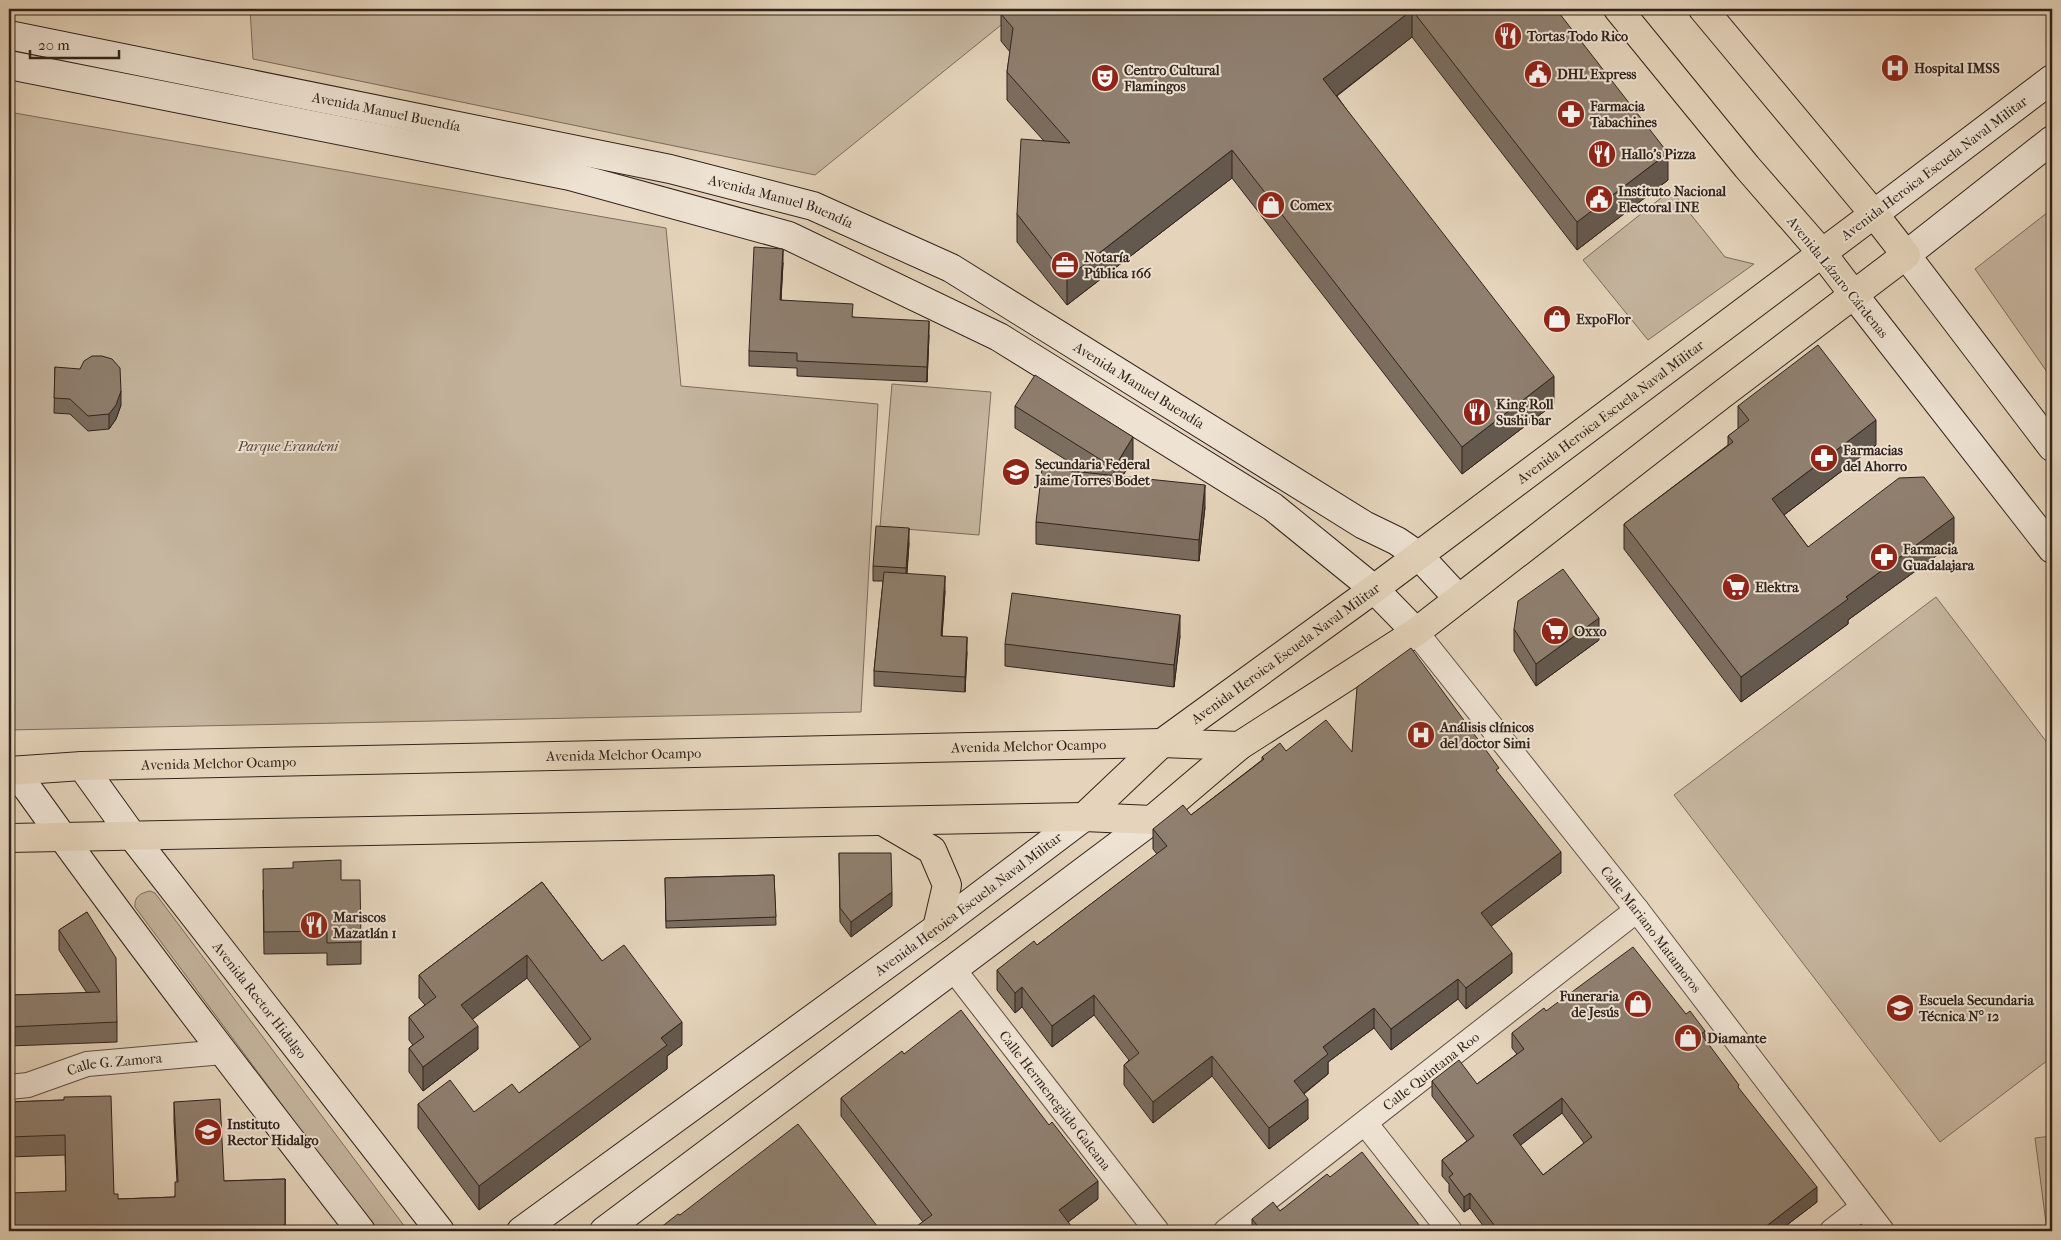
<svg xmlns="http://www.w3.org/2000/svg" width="2061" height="1240" font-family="'IM FELL French Canon',serif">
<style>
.green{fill:#c6b6a0;stroke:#7c6c5e}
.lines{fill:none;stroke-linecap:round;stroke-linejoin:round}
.street-casing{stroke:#5e4f44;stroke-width:26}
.secondary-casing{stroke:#31231d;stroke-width:30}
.primary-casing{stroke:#31231d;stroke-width:30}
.street{stroke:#eee3d3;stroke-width:24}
.secondary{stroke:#eee3d3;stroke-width:28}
.primary{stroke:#e5d4bb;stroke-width:28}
.wall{fill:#7b6d5f;stroke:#31231d;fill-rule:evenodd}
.shaded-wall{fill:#64594e;stroke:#31231d}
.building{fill:#8f7f6f;stroke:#31231d;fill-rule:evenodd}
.labels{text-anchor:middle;stroke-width:4;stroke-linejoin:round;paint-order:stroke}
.poi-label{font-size:14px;font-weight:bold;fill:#31231d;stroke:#eee3d3;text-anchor:start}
.street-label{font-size:14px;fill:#31231d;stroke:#eee3d3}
.park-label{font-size:14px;font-style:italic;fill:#56483e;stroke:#eee3d3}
</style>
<rect width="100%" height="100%" fill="#e5d4bb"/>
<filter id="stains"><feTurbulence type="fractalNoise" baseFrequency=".004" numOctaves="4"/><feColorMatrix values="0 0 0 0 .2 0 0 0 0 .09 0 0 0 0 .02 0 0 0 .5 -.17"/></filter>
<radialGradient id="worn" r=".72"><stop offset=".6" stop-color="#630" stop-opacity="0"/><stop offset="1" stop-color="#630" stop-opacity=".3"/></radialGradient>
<g class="green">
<path d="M250,9H1021L815,175L253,59Z"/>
<path d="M9,112L666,228L681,386L878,404L861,712L9,730Z"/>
<path d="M1671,190L1725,257L1754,264L1648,340L1583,260Z"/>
<path d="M2052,209V379L1975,269Z"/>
<path d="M892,384L991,392L979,535L880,527Z"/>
<path d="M1936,597L2052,749V1057L1940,1142L1674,795Z"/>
<path d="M150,891L155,893L408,1231H376L135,907C134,897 140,893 150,891Z"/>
<path d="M2052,1136V1231H2047L2035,1138Z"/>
</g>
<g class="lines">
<defs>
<g id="street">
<path id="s1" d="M1416,632L1637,910L1882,1231"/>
<path id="s2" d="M954,970L1157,1231"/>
<path id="s3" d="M9,1087L28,1085L87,1064L223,1052"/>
<path d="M1365,1123L1450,1231"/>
<path id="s4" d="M1226,1231L1637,910"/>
<path d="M1832,1231L1863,1207"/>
</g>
<g id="secondary">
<path id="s5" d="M9,35L670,169L813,206L951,268L1364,525L1397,541L1419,556L1458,598"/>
<path d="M9,65L570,176L789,236L999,337L1273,507L1374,589L1416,632"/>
<path d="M2052,140L1906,255L2052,447"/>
<path d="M1874,214L2052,79"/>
<path d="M1854,295L2052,549"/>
<path id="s6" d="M82,766L133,837L440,1231"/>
<path d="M15,771C126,927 244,1080 361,1231"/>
<path id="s7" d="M521,1231L937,928L1084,817"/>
<path d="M604,1231L1152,820"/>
</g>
<g id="primary">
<path d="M1618,9L1747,167L1822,253L1854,295"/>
<path id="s8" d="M9,771L82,766L1162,743L1239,746"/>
<path id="s9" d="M1084,817L1162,743L1374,589L1874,214"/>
<path d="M884,822L932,850L947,885L937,928"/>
<path d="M9,838L1084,817L1152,820L1239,746L1416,632L1720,396L1906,255L1874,214L1703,9"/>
</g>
</defs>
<use href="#street" class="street-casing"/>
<use href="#secondary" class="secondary-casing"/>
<use href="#primary" class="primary-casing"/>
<use href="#street" class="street"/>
<use href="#secondary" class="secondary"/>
<use href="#primary" class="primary"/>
</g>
<g class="wall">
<path d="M1556,9L1668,180L1577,250L1412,37L1337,96L1554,404L1462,474L1232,178L1067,305L1017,242V214L1044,141L1007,100V72L1010,52L1001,41V14Z"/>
<path d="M783,263L781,300L929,335L927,382L797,376V368L749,366V351Z"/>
<path d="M55,367L121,405L116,419L109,429L88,431L70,414L54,413Z"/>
<path d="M1015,406L1133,459L1122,477L1205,507L1199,561L1036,544V522L1087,473L1015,428Z"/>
<path d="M1738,406L1876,445L1784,515L1808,547L1954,543L1848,620V624L1741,702L1624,549V524L1728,445V436L1738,429Z"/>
<path d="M909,543L907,574L945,591L942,636L967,652L965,692L874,686V671L883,581H873V566Z"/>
<path d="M1514,629L1599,640L1536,686L1514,651Z"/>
<path d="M1180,636L1174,687L1005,666V644Z"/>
<path d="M1286,751L1352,752L1499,774L1561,873L1491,926L1512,973L1466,1009L1458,999L1391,1050L1374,1028L1328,1062V1074L1304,1094L1308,1119L1269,1149L1212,1076L1153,1123L1124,1085V1065L1129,1060L1094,1015L1052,1047L1022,1007L1015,1013L997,990V970L1037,945L1157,854L1153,849V829L1191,815L1262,760V757Z"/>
<path d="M839,853L892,906L851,937L840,922Z"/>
<path d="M774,875L776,925L666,928L665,878Z"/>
<path d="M341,880L361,942V964L327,965V953L264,954L263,890Z"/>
<path d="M542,882L602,961L682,1045L667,1056V1069L479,1210L418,1128V1104L474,1112L519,1093L580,1047L527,978L472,1019L478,1049L423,1091L409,1072V1048L413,1045L409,1040V1017L425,1005L419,998V975Z"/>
<path d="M9,893L12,995L87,993L59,950V930L87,912L117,1022V1042L9,1046Z"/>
<path d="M1546,1011L1705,1040L1739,1089L1817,1202L1779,1231H1487L1470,1208L1464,1212L1449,1192V1184L1442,1176V1160L1467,1141L1432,1096V1081L1477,1084L1517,1054L1512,1048V1033ZM1562,1113L1584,1143L1543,1175L1520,1145Z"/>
<path d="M904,1054L1098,1199L1068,1222H923L841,1116V1098Z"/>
<path d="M64,1100L114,1194L118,1199L175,1197L177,1182L174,1122V1102L224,1181L285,1179V1231H9L66,1191L65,1155L9,1157V1102Z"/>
<path d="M1330,1177L1423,1230L1432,1231H1252V1219L1280,1211Z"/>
</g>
<g class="shaded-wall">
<path d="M1412,10V37L1323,106V79Z"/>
<path d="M1232,150V178L1067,305V278Z"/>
<path d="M1668,153V180L1577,250V222Z"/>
<path d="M783,249V263L780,315V300Z"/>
<path d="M929,321V335L927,382V367Z"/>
<path d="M1554,376V404L1462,474V447Z"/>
<path d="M121,391V405L116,419L109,429V414Z"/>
<path d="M1876,420V445L1772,524V499Z"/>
<path d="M1133,437V459L1114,490V468Z"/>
<path d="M1205,485V507L1199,561V540Z"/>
<path d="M1954,517V543L1848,620V624L1741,702V677L1846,597Z"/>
<path d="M909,528V543L906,583V568Z"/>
<path d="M945,576V591L941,650V636Z"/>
<path d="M1180,615V636L1174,687V665Z"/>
<path d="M1599,618V640L1536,686V664Z"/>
<path d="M967,637V652L965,692V677Z"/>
<path d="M1561,852V873L1481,934V913Z"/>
<path d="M892,892V906L851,937V922Z"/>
<path d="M1512,953V973L1466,1009V988Z"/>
<path d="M527,955V978L461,1028V1005Z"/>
<path d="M1458,979V999L1391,1050V1029Z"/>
<path d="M1022,987V1007L1015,1013V993Z"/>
<path d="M1094,995V1015L1052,1047V1026Z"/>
<path d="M1374,1008V1028L1328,1062V1074L1294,1101V1081L1323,1047Z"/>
<path d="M682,1022V1045L667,1056V1069L479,1210V1186L661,1038Z"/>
<path d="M478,1026V1049L423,1091V1067Z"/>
<path d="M1705,1031V1046L1701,1034Z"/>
<path d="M1212,1056V1076L1153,1123V1102Z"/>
<path d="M1562,1098V1113L1513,1151V1135Z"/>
<path d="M1308,1099V1119L1269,1149V1128Z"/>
<path d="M285,1179V1231H275Z"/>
<path d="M1098,1181V1199L1059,1229V1210Z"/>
<path d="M1817,1187V1202L1779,1231H1760Z"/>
<path d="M1470,1193V1208L1464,1212V1197Z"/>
</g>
<g class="building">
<path d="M1007,9H1556L1668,153L1577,222L1412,10L1323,79L1554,376L1462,447L1232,150L1067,278L1017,214L1021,139L1070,143L1007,72L1013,28L1001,14Z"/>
<path d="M754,247L783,249L780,300L853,304L852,317L929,321L927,367L797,361V353L749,351Z"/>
<path d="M1818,345L1876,420L1772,499L1808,547L1899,478L1924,477L1954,517L1846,597L1848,599L1741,677L1624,524L1733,442L1728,436L1749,420L1738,406Z"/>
<path d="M92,356H102L112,359L120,368L121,391L116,405L109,414L88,416L70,399L54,398L55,367L80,369L84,361Z"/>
<path d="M1035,375L1133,437L1114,468L1015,406Z"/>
<path d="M1042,468L1205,485L1199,540L1036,522Z"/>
<path d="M876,526L909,528L906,568L873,566Z"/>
<path d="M1563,569L1599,618L1536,664L1514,629L1518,601Z"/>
<path d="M884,572L945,576L941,636L967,637L965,677L874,671Z"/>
<path d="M1012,593L1180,615L1174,665L1005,644Z"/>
<path d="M1411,648L1499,768L1496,770L1561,852L1481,913L1512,953L1466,988L1458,979L1391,1029L1374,1008L1323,1047L1328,1054L1294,1081L1308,1099L1269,1128L1212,1056L1153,1102L1124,1065L1139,1053L1094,995L1052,1026L1022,987L1015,993L997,970L1034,941L1037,945L1167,846L1153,829L1183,805L1191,815L1264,759L1262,757L1280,743L1286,751L1326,720L1352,752L1357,687Z"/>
<path d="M839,853H891L892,892L851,922L840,908Z"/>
<path d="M341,860V880H360L361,942L327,943V931L264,932L263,869L293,868V862Z"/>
<path d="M774,875L776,917L666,921L665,878Z"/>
<path d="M542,882L602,961L624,945L682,1022L661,1038L667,1045L479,1186L418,1104L450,1080L474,1112L512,1084L519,1093L591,1039L527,955L461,1005L478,1026L423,1067L409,1048L424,1037L409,1017L436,997L419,975Z"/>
<path d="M9,893L12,995L100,992L59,930L87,912L116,958L117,1022L9,1027Z"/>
<path d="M1633,947L1686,1014L1690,1011L1705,1031L1701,1034L1739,1085L1738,1087L1817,1187L1760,1231H1503L1499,1227L1497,1229L1470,1193L1464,1197L1449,1177L1453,1174L1442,1160L1474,1136L1432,1081L1459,1060L1477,1084L1524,1049L1512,1033L1544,1008L1546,1011ZM1562,1098L1592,1137L1543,1175L1513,1135Z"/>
<path d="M961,1010L1049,1125L1052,1122L1098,1181L1059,1210L1075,1231H910L932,1215L841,1098L902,1051L904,1054Z"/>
<path d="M111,1096L114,1194H118V1199L175,1197V1182H178L174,1102L220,1099L224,1181L285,1179V1224L275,1231H9V1193L66,1191L65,1135L9,1137V1102L64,1100V1097Z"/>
<path d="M798,1124L881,1231H656L678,1214L680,1215Z"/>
<path d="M1362,1152L1423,1230L1428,1226L1432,1231H1262L1252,1219L1273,1202L1280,1211L1327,1174L1330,1177Z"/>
</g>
<defs>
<symbol id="restaurant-disc" viewBox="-11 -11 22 22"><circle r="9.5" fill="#8f2418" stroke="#eee3d3"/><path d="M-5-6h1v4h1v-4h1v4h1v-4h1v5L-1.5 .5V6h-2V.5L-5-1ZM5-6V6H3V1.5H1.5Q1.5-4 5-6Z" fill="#fff"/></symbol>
<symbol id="hospital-disc" viewBox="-11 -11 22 22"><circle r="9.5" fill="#8f2418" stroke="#eee3d3"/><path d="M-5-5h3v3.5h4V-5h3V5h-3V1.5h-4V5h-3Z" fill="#fff"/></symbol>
<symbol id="civic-disc" viewBox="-11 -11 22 22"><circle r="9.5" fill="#8f2418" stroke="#eee3d3"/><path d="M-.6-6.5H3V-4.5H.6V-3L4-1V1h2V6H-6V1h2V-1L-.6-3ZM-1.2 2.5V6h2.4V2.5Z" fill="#fff"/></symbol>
<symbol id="theatre-disc" viewBox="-11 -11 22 22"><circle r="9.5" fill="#8f2418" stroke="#eee3d3"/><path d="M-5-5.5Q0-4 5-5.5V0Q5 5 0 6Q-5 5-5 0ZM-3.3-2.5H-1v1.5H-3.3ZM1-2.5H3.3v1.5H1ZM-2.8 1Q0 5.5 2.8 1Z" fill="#fff"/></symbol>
<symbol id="pharmacy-disc" viewBox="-11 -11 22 22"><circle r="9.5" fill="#8f2418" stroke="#eee3d3"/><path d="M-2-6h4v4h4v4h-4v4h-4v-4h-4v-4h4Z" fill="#fff"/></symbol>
<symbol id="shop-disc" viewBox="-11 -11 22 22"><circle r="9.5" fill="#8f2418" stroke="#eee3d3"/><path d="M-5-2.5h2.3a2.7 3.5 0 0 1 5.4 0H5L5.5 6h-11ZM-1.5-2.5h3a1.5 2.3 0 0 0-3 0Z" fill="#fff"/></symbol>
<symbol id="office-disc" viewBox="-11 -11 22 22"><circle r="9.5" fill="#8f2418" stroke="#eee3d3"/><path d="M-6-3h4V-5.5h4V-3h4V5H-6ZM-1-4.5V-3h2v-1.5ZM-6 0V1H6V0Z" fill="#fff"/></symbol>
<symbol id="school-disc" viewBox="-11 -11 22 22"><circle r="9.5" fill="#8f2418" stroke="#eee3d3"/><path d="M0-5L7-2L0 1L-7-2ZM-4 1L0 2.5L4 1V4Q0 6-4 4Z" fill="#fff"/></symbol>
<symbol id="supermarket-disc" viewBox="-11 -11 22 22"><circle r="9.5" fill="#8f2418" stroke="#eee3d3"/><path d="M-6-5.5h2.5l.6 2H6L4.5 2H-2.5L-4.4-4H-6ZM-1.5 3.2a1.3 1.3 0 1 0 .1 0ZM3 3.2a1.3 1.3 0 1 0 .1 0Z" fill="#fff"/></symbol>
</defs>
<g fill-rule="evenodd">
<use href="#restaurant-disc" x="1492" y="20" width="32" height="32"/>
<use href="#hospital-disc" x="1879" y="52" width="32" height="32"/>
<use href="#civic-disc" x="1522" y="58" width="32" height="32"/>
<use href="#theatre-disc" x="1089" y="62" width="32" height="32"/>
<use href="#pharmacy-disc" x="1555" y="98" width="32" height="32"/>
<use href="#restaurant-disc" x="1586" y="138" width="32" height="32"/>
<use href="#civic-disc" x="1583" y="183" width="32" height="32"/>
<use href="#shop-disc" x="1255" y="189" width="32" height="32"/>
<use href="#office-disc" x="1049" y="249" width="32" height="32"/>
<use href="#shop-disc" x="1541" y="303" width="32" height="32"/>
<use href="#restaurant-disc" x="1461" y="396" width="32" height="32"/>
<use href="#pharmacy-disc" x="1808" y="442" width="32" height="32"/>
<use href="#school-disc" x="1000" y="456" width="32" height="32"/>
<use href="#pharmacy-disc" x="1868" y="541" width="32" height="32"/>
<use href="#supermarket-disc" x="1720" y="571" width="32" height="32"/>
<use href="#supermarket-disc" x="1539" y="615" width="32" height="32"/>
<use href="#hospital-disc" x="1405" y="719" width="32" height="32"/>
<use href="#restaurant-disc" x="298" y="909" width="32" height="32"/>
<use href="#shop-disc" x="1622" y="988" width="32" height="32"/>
<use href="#school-disc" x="1884" y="992" width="32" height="32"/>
<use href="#shop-disc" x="1672" y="1022" width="32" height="32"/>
<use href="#school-disc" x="192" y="1116" width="32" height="32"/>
</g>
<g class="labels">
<g class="poi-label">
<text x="1527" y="41">Tortas Todo Rico</text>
<text x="1914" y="73">Hospital IMSS</text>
<text x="1124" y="75">Centro Cultural<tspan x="1124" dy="16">Flamingos</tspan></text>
<text x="1557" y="79">DHL Express</text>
<text x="1590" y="111">Farmacia<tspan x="1590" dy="16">Tabachines</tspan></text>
<text x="1621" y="159">Hallo's Pizza</text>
<text x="1618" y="196">Instituto Nacional<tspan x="1618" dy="16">Electoral INE</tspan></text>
<text x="1290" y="210">Comex</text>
<text x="1084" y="262">Notaría<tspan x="1084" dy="16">Pública 166</tspan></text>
<text x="1576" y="324">ExpoFlor</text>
<text x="1496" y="409">King Roll<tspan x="1496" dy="16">Sushi bar</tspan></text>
<text x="1843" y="455">Farmacias<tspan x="1843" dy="16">del Ahorro</tspan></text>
<text x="1035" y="469">Secundaria Federal<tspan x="1035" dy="16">Jaime Torres Bodet</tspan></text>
<text x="1903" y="554">Farmacia<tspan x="1903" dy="16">Guadalajara</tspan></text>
<text x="1755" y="592">Elektra</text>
<text x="1574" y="636">Oxxo</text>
<text x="1440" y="732">Análisis clínicos<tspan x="1440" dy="16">del doctor Simi</tspan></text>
<text x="333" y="922">Mariscos<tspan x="333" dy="16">Mazatlán 1</tspan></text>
<text x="1619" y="1001" text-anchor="end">Funeraria<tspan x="1619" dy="16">de Jesús</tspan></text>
<text x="1919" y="1005">Escuela Secundaria<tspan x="1919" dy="16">Técnica N° 12</tspan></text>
<text x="1707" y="1043">Diamante</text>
<text x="227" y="1129">Instituto<tspan x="227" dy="16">Rector Hidalgo</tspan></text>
</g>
<g class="street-label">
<text dy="5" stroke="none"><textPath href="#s5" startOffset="385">Avenida Manuel Buendía</textPath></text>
<text transform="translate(1934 168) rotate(-37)" y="5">Avenida Heroica Escuela Naval Militar</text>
<text dy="5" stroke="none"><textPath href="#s5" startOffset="790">Avenida Manuel Buendía</textPath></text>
<text transform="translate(1838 277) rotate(51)" y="5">Avenida Lázaro Cárdenas</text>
<text dy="5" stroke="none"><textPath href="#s5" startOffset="1195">Avenida Manuel Buendía</textPath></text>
<text dy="5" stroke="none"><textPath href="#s9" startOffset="665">Avenida Heroica Escuela Naval Militar</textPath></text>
<text dy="5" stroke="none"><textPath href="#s9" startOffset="260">Avenida Heroica Escuela Naval Militar</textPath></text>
<text dy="5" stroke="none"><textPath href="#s8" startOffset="1020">Avenida Melchor Ocampo</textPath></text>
<text dy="5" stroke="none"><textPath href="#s8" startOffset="615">Avenida Melchor Ocampo</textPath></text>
<text dy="5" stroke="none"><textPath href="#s8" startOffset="210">Avenida Melchor Ocampo</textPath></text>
<text dy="5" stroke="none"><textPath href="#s7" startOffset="554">Avenida Heroica Escuela Naval Militar</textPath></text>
<text dy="5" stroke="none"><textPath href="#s1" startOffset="379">Calle Mariano Matamoros</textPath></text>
<text dy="5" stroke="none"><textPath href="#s6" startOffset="294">Avenida Rector Hidalgo</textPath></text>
<text dy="5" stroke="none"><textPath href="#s3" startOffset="109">Calle G. Zamora</textPath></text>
<text dy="5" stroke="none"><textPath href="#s4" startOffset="260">Calle Quintana Roo</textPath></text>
<text dy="5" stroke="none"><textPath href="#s2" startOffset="165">Calle Hermenegildo Galeana</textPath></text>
</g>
<g class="park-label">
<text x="288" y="451">Parque Erandeni</text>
</g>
</g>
<rect width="2061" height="1240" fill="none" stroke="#e5d4bb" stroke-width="30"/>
<rect x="10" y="10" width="2041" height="1220" fill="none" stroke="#31231d" stroke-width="2.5"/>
<rect x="15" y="15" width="2031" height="1210" fill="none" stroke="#31231d"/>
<path d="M30 50v8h89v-8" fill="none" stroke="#31231d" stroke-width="2.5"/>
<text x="38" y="50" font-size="15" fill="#31231d" stroke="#eee3d3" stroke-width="4" paint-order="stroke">20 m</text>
<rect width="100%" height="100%" filter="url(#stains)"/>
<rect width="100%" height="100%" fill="url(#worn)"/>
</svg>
